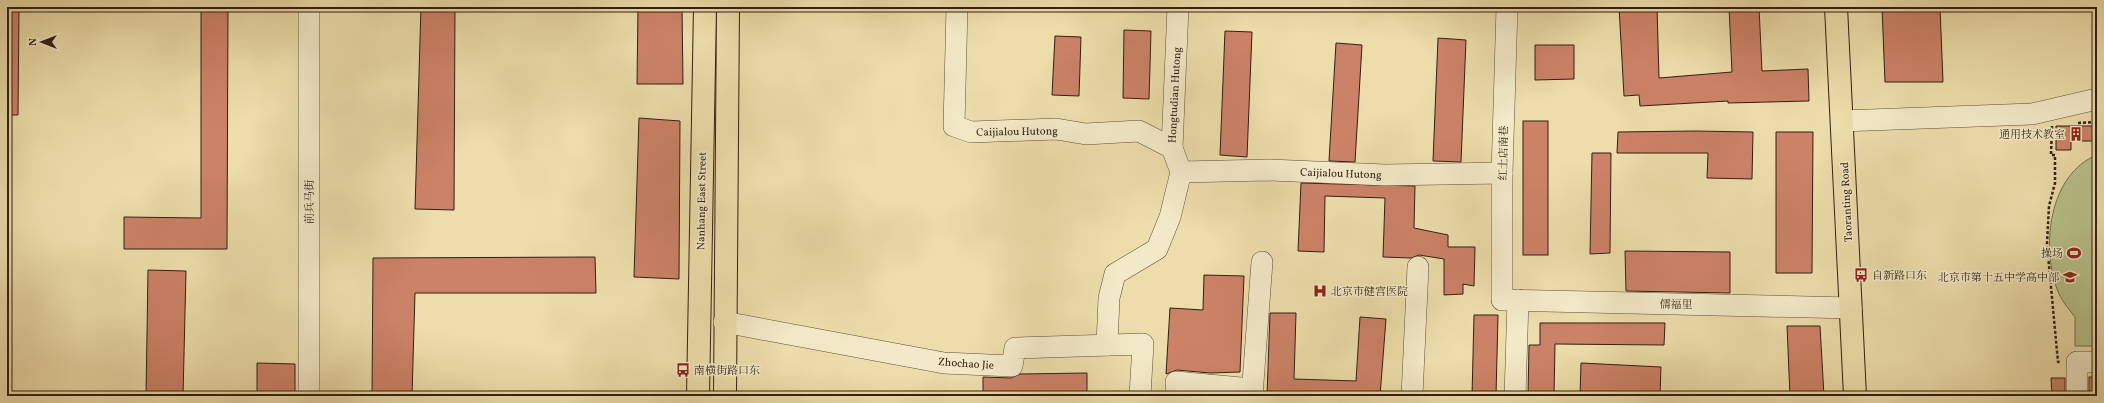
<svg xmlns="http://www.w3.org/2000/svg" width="2104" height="403" font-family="Vollkorn,'Noto Serif SC',serif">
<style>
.green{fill:#b7c189;stroke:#74704e}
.building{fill:#cc8267;stroke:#311f14}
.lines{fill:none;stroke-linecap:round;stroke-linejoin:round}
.minor-casing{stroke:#604e3a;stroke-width:22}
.major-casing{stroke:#311f14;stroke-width:24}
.path{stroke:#311f14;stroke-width:2.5;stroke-dasharray:3 2;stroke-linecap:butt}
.minor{stroke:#f3e9c8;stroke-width:21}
.major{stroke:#ecddaa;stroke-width:22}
.labels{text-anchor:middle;stroke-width:3;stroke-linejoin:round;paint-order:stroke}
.street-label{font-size:11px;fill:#311f14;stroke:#f3e9c8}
.poi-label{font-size:11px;fill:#311f14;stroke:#f3e9c8;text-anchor:end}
</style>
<rect width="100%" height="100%" fill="#ecddaa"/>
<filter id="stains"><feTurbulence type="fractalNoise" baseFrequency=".005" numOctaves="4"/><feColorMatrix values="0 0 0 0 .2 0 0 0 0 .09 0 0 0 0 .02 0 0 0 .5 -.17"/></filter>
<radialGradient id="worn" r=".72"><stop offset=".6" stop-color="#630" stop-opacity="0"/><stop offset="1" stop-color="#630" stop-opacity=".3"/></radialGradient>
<path class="green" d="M2097,155V346H2075V317C2068,308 2061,300 2057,289C2041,246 2049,174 2097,155Z"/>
<g class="building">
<path d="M7,7H19L18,115H7Z"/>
<path d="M201,7H228L227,249H124V217L201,218Z"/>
<path d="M421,7H455L454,210L415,209Z"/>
<path d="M638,7H682L683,84H637Z"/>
<path d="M1619,7H1657L1659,78L1732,72L1729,7H1759L1762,71L1808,69L1809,101L1728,103V101L1640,106L1639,95L1624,96Z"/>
<path d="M1882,7H1940L1943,82H1885Z"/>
<path d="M1124,30L1151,31L1149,99L1123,98Z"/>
<path d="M1225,31L1252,32L1247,157L1220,155Z"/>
<path d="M1055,36L1081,37L1079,96L1052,95Z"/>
<path d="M1438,38L1466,40L1461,162L1433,161Z"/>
<path d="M1336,43L1362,45L1355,162L1329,161Z"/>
<path d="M1535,45H1574V79L1535,80Z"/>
<path d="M639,118L680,121L679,279L634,277Z"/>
<rect x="1523" y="121" width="25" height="134"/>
<path d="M2056,126H2097V141H2071V150H2056Z"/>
<path d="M1694,131L1753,132L1752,179L1707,178L1708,153H1617L1618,132Z"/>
<path d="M1776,132H1813L1812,273H1776Z"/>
<path d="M1592,153H1611L1610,253L1590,254Z"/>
<path d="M1301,183L1415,186L1414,228L1448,235V247H1475L1474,286L1463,284V294L1444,295V259L1419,255L1411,258L1383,257L1385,198L1325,196L1324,252L1298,251Z"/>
<path d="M1625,251L1730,252V293L1626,291Z"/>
<path d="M595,257L596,293H415L412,396H372L373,258Z"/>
<path d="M148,270L186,271L183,396H146Z"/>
<path d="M1204,275L1244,276L1240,372L1210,373L1177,370L1166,374L1170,308L1203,310Z"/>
<path d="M1270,313H1296L1294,379L1356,381L1360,317L1386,319L1380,396H1267Z"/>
<path d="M1474,315H1498L1496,396H1472Z"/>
<path d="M1540,323H1665L1664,345L1555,344L1554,396H1528L1529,345H1540Z"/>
<path d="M1787,326H1820L1824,396H1790Z"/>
<path d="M257,363L295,364V396H257Z"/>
<path d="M1581,363L1661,367L1660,396H1580Z"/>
<path d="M1087,373V396H983V377L1011,378L1020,374Z"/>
<rect x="2089" y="377" width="8" height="19"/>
<path d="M2051,378H2065V396H2052Z"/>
</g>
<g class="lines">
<defs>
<g id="minor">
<path d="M309,7V396"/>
<path d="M957,7L954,126L971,132L1056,129L1086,134L1139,131L1172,148"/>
<path d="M1507,7L1502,173V300L1851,308"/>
<path d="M1842,121L2032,114L2097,99"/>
<path d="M1181,172L1269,170L1385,175L1502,173"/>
<path d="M724,322L944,363L1012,366L1015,348L1143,344L1140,396"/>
<path d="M1107,345L1109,298L1115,274L1157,249L1170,217L1181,172L1172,148L1178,7"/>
<path d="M1177,396L1176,382L1252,389"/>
<path d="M1252,396L1262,262"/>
<path d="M1412,396L1418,267"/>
<path d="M1515,396L1518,300"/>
<path d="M2077,396V362H2097"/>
</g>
<g id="major">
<path d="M1836,7L1855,396"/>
<path d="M698,396L705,7"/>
<path d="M725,396L728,7"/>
</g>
</defs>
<use href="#minor" class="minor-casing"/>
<use href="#major" class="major-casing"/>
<g class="path">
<path d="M2078,123L2097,122"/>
<path d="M2052,126L2051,155H2055V183L2049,206L2047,244L2058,362H2060"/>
</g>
<use href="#minor" class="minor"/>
<use href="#major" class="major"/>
</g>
<defs>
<symbol id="building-bare" viewBox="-9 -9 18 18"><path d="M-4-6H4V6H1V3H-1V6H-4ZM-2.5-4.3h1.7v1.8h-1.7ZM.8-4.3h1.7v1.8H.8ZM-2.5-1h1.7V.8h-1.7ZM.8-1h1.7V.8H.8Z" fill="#8f2418" stroke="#f3e9c8" stroke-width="2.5" paint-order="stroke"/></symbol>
<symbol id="stadium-bare" viewBox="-9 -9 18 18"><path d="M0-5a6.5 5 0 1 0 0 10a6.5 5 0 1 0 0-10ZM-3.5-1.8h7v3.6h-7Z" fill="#8f2418" stroke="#f3e9c8" stroke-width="2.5" paint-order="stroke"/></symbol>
<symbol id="bus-bare" viewBox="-9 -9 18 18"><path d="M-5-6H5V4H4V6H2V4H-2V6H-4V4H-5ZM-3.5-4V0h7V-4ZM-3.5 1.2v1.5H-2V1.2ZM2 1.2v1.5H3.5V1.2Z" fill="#8f2418" stroke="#f3e9c8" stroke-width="2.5" paint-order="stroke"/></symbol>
<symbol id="school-bare" viewBox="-9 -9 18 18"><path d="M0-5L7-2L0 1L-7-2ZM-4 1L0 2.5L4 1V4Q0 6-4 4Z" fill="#8f2418" stroke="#f3e9c8" stroke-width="2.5" paint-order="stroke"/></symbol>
<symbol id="hospital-bare" viewBox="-9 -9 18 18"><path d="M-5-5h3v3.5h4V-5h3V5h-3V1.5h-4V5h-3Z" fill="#8f2418" stroke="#f3e9c8" stroke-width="2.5" paint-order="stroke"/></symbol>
</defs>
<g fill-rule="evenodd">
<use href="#building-bare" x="2066" y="124" width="20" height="20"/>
<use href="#stadium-bare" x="2064" y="243" width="20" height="20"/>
<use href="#bus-bare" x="1851" y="265" width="20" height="20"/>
<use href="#school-bare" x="2060" y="267" width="20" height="20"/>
<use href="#hospital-bare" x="1310" y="281" width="20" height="20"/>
<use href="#bus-bare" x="673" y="360" width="20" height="20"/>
</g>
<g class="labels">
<g class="street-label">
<text transform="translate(1174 95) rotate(-87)" y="4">Hongtudian Hutong</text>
<text transform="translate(1017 131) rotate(-1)" y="4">Caijialou Hutong</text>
<text transform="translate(1503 153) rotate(-89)" y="4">红土店南巷</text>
<text transform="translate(1341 173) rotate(2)" y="4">Caijialou Hutong</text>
<text transform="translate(701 201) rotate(-89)" y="4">Nanhang East Street</text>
<text transform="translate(309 202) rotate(-90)" y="4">前兵马街</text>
<text transform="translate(1846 202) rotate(-93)" y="4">Taoranting Road</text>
<text transform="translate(1676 304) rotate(1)" y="4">儒福里</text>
<text transform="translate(966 363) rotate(4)" y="4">Zhochao Jie</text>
</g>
<g class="poi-label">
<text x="2065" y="138">通用技术教室</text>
<text x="2063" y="257">操场</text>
<text x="1872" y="279" text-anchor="start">自新路口东</text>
<text x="2059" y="281">北京市第十五中学高中部</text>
<text x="1331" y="295" text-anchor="start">北京市健宫医院</text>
<text x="694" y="374" text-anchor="start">南横街路口东</text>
</g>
</g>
<rect width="2104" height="403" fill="none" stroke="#ecddaa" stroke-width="24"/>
<rect x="8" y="8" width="2088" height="387" fill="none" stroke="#311f14" stroke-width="2"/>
<rect x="12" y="12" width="2080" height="379" fill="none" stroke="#311f14"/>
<g transform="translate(42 42) rotate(270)" stroke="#f3e9c8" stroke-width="3" paint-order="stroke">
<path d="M0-3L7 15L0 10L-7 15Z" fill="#311f14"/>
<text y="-6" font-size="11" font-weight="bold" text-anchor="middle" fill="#311f14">N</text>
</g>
<rect width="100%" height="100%" filter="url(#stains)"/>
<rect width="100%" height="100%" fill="url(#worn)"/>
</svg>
